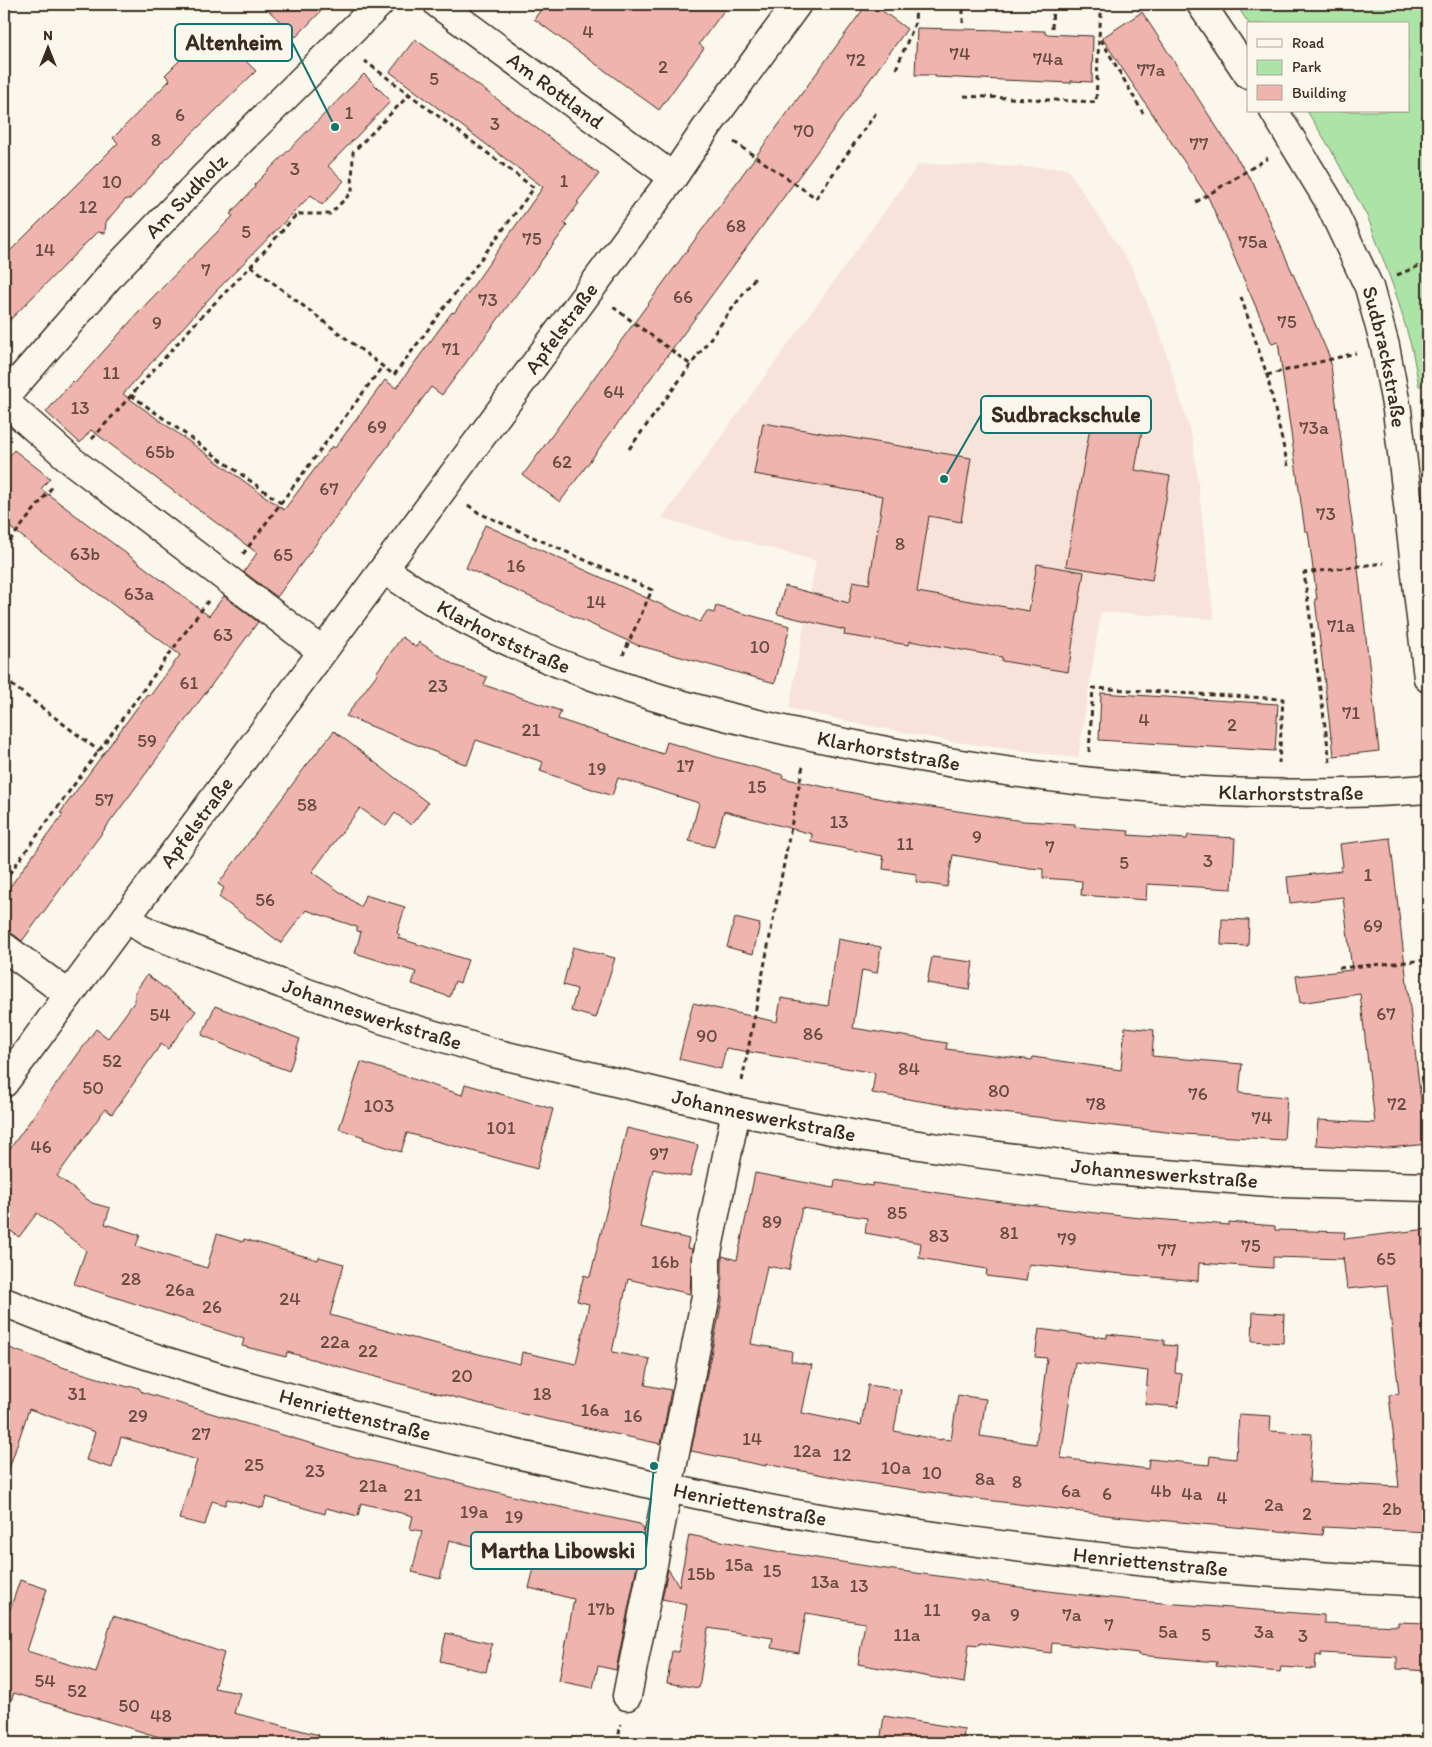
<svg xmlns="http://www.w3.org/2000/svg" width="1432" height="1747" font-family="Itim,sans-serif">
<style>
.built{fill:#f7e3d9}
.green{fill:#ace4a8;stroke:#748763}
.building{fill:#efb4ae;stroke:#3b2a1e;fill-rule:evenodd}
.lines{fill:none;stroke-linecap:round;stroke-linejoin:round}
.minor-casing{stroke:#3b2a1e;stroke-width:31}
.path{stroke:#3b2a1e;stroke-width:3;stroke-dasharray:5 4;stroke-linecap:butt}
.minor{stroke:#fbf7ec;stroke-width:28}
.labels{text-anchor:middle;stroke-width:4;stroke-linejoin:round;paint-order:stroke}
.number-label{font-size:19px;fill:#684c42}
.street-label{font-size:21px;fill:#3b2a1e;stroke:#fbf7ec}
.leader{fill:none;stroke:#0f766e;stroke-width:2}
.callout-dot{fill:#0f766e;stroke:#fbf7ec;stroke-width:2}
.callout{fill:#fbf7ec;stroke:#0f766e;stroke-width:2}
.callout-label{font-size:22px;text-anchor:middle;font-weight:bold;fill:#3b2a1e}
</style>
<rect width="100%" height="100%" fill="#fbf7ec"/>
<filter id="ink" filterUnits="userSpaceOnUse"><feTurbulence type="fractalNoise" baseFrequency=".02" numOctaves="2"/><feDisplacementMap in="SourceGraphic" scale="10" xChannelSelector="R" yChannelSelector="G"/><feConvolveMatrix kernelMatrix="1 2 1 2 8 2 1 2 1" color-interpolation-filters="sRGB"/></filter>
<g filter="url(#ink)">
<path class="built" d="M919,164L1067,168L1130,264L1159,330L1193,441L1214,619L1101,612L1078,758L949,741L855,723L789,708L816,561L662,518Z"/>
<path class="green" d="M1236,4H1428V386H1419L1412,349L1397,297L1368,218L1330,148L1307,111H1408V24H1249Z"/>
<g class="building">
<path d="M262,4H328L296,37Z"/>
<path d="M545,4H729L699,44L704,48L659,110L534,19Z"/>
<path d="M867,4H873L907,29L560,502L523,475Z"/>
<path d="M1142,12L1253,183L1330,358L1356,551L1379,751L1334,756L1332,737H1331L1315,599H1317L1308,531H1305L1278,342L1272,344L1209,199L1102,38Z"/>
<path d="M917,28L1045,31V34L1093,36L1092,82L1071,81V83L935,77V75H915Z"/>
<path d="M209,31L221,43L224,40L256,71L171,154L130,199H126L116,210L106,222L105,233L97,232L4,326V257L118,143L113,138L170,80L165,75Z"/>
<path d="M415,39L599,174L577,202L579,203L564,223L567,226L442,395L431,387L277,597L244,572L257,553L91,430L80,443L46,412L73,381L75,383L148,302L233,216L230,214L255,187L254,185L364,74L391,101L328,166L344,181L322,205L311,195L216,291L123,394L284,510L332,446L335,448L385,380L396,388L452,312L454,313L543,187L390,72Z"/>
<path d="M1092,416L1143,425L1135,470L1170,476L1152,580L1066,566Z"/>
<path d="M763,423L971,458L961,522L929,516L917,592L1029,611L1037,564L1084,572L1068,672L1002,661V657L910,641L909,645L844,635L845,630L777,614L785,586L849,603L853,581L869,584L883,496L754,474Z"/>
<path d="M14,450L50,478L41,489L209,616L224,596L258,622L22,941L13,934L4,932V895L63,814L60,813L147,694L150,696L180,655L4,523V463Z"/>
<path d="M485,525L700,622L707,611L714,613L716,606L790,626L775,683L637,645L466,568Z"/>
<path d="M402,637L416,647L419,642L454,665L487,677L484,685L561,711L558,719L663,754L667,742L713,756L783,775L782,778L892,801L1023,821L1075,824V827L1129,831L1128,835L1187,839L1188,835L1235,838L1232,889L1147,884L1146,900L1081,895L1082,881L1043,878V869L1030,868L953,855L947,887L916,882L917,874L883,869L884,859H882L883,856L811,842L812,834L724,811L714,847L689,841L699,803L618,778L612,796L540,771L543,762L476,740L467,765L346,716L377,674L376,673Z"/>
<path d="M1101,693L1278,704L1275,751L1099,740Z"/>
<path d="M334,731L428,803L411,825L395,813L386,826L360,808L312,872L361,907L365,895L405,907L397,933L400,935L398,938L468,960L460,983L455,981L450,997L412,984L416,972L355,953L361,932L357,931V927L306,910L281,943L219,897L224,888L218,884L306,766Z"/>
<path d="M1390,838L1424,1127H1428V1144L1378,1149L1316,1145L1318,1120L1375,1123L1360,994L1300,1003L1296,976L1352,970L1343,897L1290,903L1287,877L1341,871V867L1343,866L1340,844Z"/>
<path d="M735,918L760,924L753,954L727,947Z"/>
<path d="M1222,919L1249,920L1248,946L1221,945Z"/>
<path d="M838,939L881,947L877,973L862,970L853,1028L947,1043L946,1049L1032,1060L1033,1057L1121,1070L1125,1027L1154,1030L1152,1056L1242,1064L1239,1093L1287,1097L1284,1140L1183,1134L968,1109L872,1093L875,1073L726,1048L721,1069L679,1059L693,1003L777,1022L781,998L828,1006Z"/>
<path d="M573,947L615,958L596,1018L571,1011L577,989L563,985Z"/>
<path d="M932,957L973,962L969,990L927,983Z"/>
<path d="M147,975L196,1011L168,1049L161,1044L112,1114L105,1109L57,1176L92,1203L110,1208L105,1224L140,1235L136,1246L207,1268L217,1234L243,1242L244,1239L318,1260L319,1257L344,1264L330,1315L409,1337L520,1364L522,1352L576,1364L589,1304L577,1301L584,1275L590,1277L627,1128L698,1145L690,1177L653,1169L640,1227L689,1239L687,1248L692,1249L690,1294L628,1279L612,1352L650,1359L645,1385L671,1390L661,1444L505,1410L397,1383L287,1352L286,1357L242,1346L244,1339L74,1284L86,1250L37,1213L19,1237L4,1226V1157L96,1029L108,1038L135,1001V992Z"/>
<path d="M215,1006L300,1039L289,1071L259,1060L202,1035Z"/>
<path d="M361,1062L462,1095L465,1084L553,1109L537,1169L407,1133L401,1152L363,1139L364,1137L339,1129Z"/>
<path d="M755,1173L834,1188L835,1180L872,1186L873,1183L986,1200L1130,1217L1229,1225V1222L1275,1226V1230L1345,1232L1344,1239L1428,1229V1532L1323,1527L1322,1535L1114,1516L970,1498L854,1481L766,1464V1466L691,1451L722,1301V1256L737,1260ZM802,1208L867,1218L865,1233L921,1243L919,1258L987,1269L986,1276L1026,1281L1029,1264L1131,1275L1198,1281L1199,1263L1273,1268V1257L1343,1259V1257L1347,1289L1387,1285L1399,1394L1389,1395L1399,1487L1309,1482L1312,1434L1270,1431L1271,1416L1239,1414L1236,1459L1210,1456L1209,1465L1149,1459L1148,1469L1061,1458L1075,1362L1148,1371L1145,1404L1178,1407L1182,1374L1175,1373L1177,1346L1164,1345V1340L1107,1334V1338L1039,1329L1035,1357L1047,1358L1036,1444L980,1436L986,1399L971,1397L958,1395L951,1440L941,1439V1440L894,1431L901,1390L868,1385L861,1425L802,1413L812,1365L791,1361L792,1351L751,1344L767,1266L789,1270Z"/>
<path d="M1253,1312L1284,1314L1283,1343L1252,1341Z"/>
<path d="M4,1346L65,1368L128,1387L133,1386L139,1388L142,1392L355,1457L537,1502L640,1524L644,1530L616,1670L598,1666L593,1688L559,1681L574,1599L529,1588L536,1560L486,1547L485,1549L449,1540L440,1579L412,1572L422,1531L410,1529L413,1516L361,1503L358,1516L326,1508L325,1514L266,1497L263,1508L227,1499L225,1505L212,1501L205,1525L179,1519L197,1460L121,1437L112,1468L86,1460L95,1432L29,1409L8,1472L4,1471Z"/>
<path d="M689,1535L792,1554L879,1568L1056,1592L1150,1602L1324,1615V1623L1398,1626V1622L1428,1623V1671L1397,1669V1657L1321,1653V1656L1316,1655L1315,1669L1281,1667L1280,1672L1216,1666L1217,1662L1138,1655V1653L1052,1643L1051,1653L980,1643L979,1645L969,1644L964,1683L858,1664L865,1623L806,1613L799,1653L771,1648L773,1638L708,1628L699,1688L667,1683L672,1651L679,1652L687,1604L662,1599L668,1569L679,1586Z"/>
<path d="M20,1580L47,1589L27,1651L96,1673L113,1616L143,1625L224,1653L214,1688L240,1693L234,1713L319,1735L318,1743H179L14,1693L9,1706L4,1705V1627Z"/>
<path d="M446,1633L492,1644L486,1672L440,1661Z"/>
<path d="M884,1716L964,1729L963,1743H880Z"/>
</g>
<g class="lines">
<defs>
<g id="minor">
<path id="s1" d="M438,4L673,177"/>
<path d="M1201,4L1248,74"/>
<path id="s2" d="M1274,111L1327,198L1369,287L1385,346L1397,410L1428,678"/>
<path id="s3" d="M4,398L113,272L206,175L379,4"/>
<path d="M4,401L72,461L322,651"/>
<path id="s4" d="M384,569C525,671 703,716 871,748C1056,784 1239,803 1428,789"/>
<path id="s5" d="M126,918L148,932L282,984L381,1019L494,1053L736,1111L866,1137L952,1150L1100,1169L1283,1183L1428,1187"/>
<path d="M4,947L69,995"/>
<path id="s6" d="M4,1083L673,177L709,124L797,4"/>
<path id="s7" d="M4,1302C47,1319 90,1337 134,1351C287,1401 444,1439 602,1473C668,1488 735,1504 802,1515C1010,1551 1218,1573 1428,1582"/>
<path d="M627,1696L706,1296V1258L736,1111"/>
</g>
</defs>
<use href="#minor" class="minor-casing"/>
<g class="path">
<path d="M1102,4L1099,36L1143,113"/>
<path d="M963,23V4"/>
<path d="M1052,28L1053,4"/>
<path d="M896,69L915,23L916,4"/>
<path d="M964,96L1096,102L1099,36"/>
<path d="M734,142L816,198L878,110"/>
<path d="M1196,202L1268,158"/>
<path d="M251,266L394,375L534,188L365,61"/>
<path d="M1397,275L1428,262"/>
<path d="M1241,297L1267,375L1288,466"/>
<path d="M613,307L691,365"/>
<path d="M1267,375L1356,353"/>
<path d="M131,395L281,503"/>
<path d="M92,439L200,318L251,266L297,214H330L352,192L353,152L409,95"/>
<path d="M629,449L757,275"/>
<path d="M468,505L479,513L652,590L623,655"/>
<path d="M4,548L53,486"/>
<path d="M243,554L382,367"/>
<path d="M4,679L99,751"/>
<path d="M1089,752L1093,688L1283,699L1279,763"/>
<path d="M1330,762L1304,573L1384,563"/>
<path d="M4,881L208,601"/>
<path d="M1339,968L1428,960"/>
<path d="M742,1081L803,765"/>
<path d="M617,1743L621,1724"/>
</g>
<use href="#minor" class="minor"/>
</g>
</g>
<g class="labels">
<g class="number-label">
<text x="588" y="38">4</text>
<text x="960" y="60">74</text>
<text x="1048" y="65">74a</text>
<text x="856" y="66">72</text>
<text x="663" y="73">2</text>
<text x="1151" y="76">77a</text>
<text x="434" y="85">5</text>
<text x="349" y="119">1</text>
<text x="180" y="121">6</text>
<text x="495" y="130">3</text>
<text x="804" y="137">70</text>
<text x="156" y="146">8</text>
<text x="1199" y="150">77</text>
<text x="295" y="175">3</text>
<text x="564" y="187">1</text>
<text x="112" y="188">10</text>
<text x="88" y="213">12</text>
<text x="736" y="232">68</text>
<text x="246" y="238">5</text>
<text x="532" y="245">75</text>
<text x="1253" y="248">75a</text>
<text x="45" y="256">14</text>
<text x="206" y="276">7</text>
<text x="683" y="303">66</text>
<text x="488" y="306">73</text>
<text x="1287" y="328">75</text>
<text x="157" y="329">9</text>
<text x="451" y="355">71</text>
<text x="111" y="379">11</text>
<text x="614" y="398">64</text>
<text x="80" y="414">13</text>
<text x="377" y="433">69</text>
<text x="1314" y="434">73a</text>
<text x="160" y="458">65b</text>
<text x="562" y="468">62</text>
<text x="329" y="495">67</text>
<text x="1326" y="520">73</text>
<text x="900" y="550">8</text>
<text x="85" y="560">63b</text>
<text x="283" y="561">65</text>
<text x="516" y="572">16</text>
<text x="139" y="600">63a</text>
<text x="596" y="608">14</text>
<text x="1341" y="632">71a</text>
<text x="223" y="641">63</text>
<text x="760" y="653">10</text>
<text x="189" y="689">61</text>
<text x="438" y="692">23</text>
<text x="1351" y="719">71</text>
<text x="1144" y="726">4</text>
<text x="1232" y="731">2</text>
<text x="531" y="736">21</text>
<text x="147" y="747">59</text>
<text x="685" y="772">17</text>
<text x="597" y="775">19</text>
<text x="757" y="793">15</text>
<text x="104" y="806">57</text>
<text x="307" y="811">58</text>
<text x="839" y="828">13</text>
<text x="977" y="843">9</text>
<text x="905" y="850">11</text>
<text x="1050" y="853">7</text>
<text x="1208" y="867">3</text>
<text x="1124" y="869">5</text>
<text x="1368" y="881">1</text>
<text x="265" y="906">56</text>
<text x="1373" y="932">69</text>
<text x="1386" y="1020">67</text>
<text x="160" y="1021">54</text>
<text x="813" y="1040">86</text>
<text x="707" y="1042">90</text>
<text x="112" y="1067">52</text>
<text x="909" y="1075">84</text>
<text x="93" y="1094">50</text>
<text x="999" y="1097">80</text>
<text x="1198" y="1100">76</text>
<text x="1096" y="1110">78</text>
<text x="1397" y="1110">72</text>
<text x="379" y="1112">103</text>
<text x="1262" y="1124">74</text>
<text x="501" y="1134">101</text>
<text x="41" y="1153">46</text>
<text x="659" y="1160">97</text>
<text x="897" y="1219">85</text>
<text x="772" y="1228">89</text>
<text x="1009" y="1239">81</text>
<text x="939" y="1242">83</text>
<text x="1067" y="1245">79</text>
<text x="1251" y="1252">75</text>
<text x="1167" y="1256">77</text>
<text x="1386" y="1265">65</text>
<text x="665" y="1268">16b</text>
<text x="131" y="1285">28</text>
<text x="180" y="1296">26a</text>
<text x="290" y="1305">24</text>
<text x="212" y="1313">26</text>
<text x="335" y="1348">22a</text>
<text x="368" y="1357">22</text>
<text x="462" y="1382">20</text>
<text x="77" y="1400">31</text>
<text x="542" y="1400">18</text>
<text x="595" y="1416">16a</text>
<text x="138" y="1422">29</text>
<text x="633" y="1422">16</text>
<text x="201" y="1440">27</text>
<text x="752" y="1445">14</text>
<text x="807" y="1457">12a</text>
<text x="842" y="1461">12</text>
<text x="254" y="1471">25</text>
<text x="896" y="1474">10a</text>
<text x="315" y="1477">23</text>
<text x="932" y="1479">10</text>
<text x="985" y="1485">8a</text>
<text x="1017" y="1488">8</text>
<text x="373" y="1492">21a</text>
<text x="1071" y="1497">6a</text>
<text x="1161" y="1497">4b</text>
<text x="1107" y="1500">6</text>
<text x="1192" y="1500">4a</text>
<text x="413" y="1501">21</text>
<text x="1222" y="1504">4</text>
<text x="1274" y="1511">2a</text>
<text x="1392" y="1515">2b</text>
<text x="474" y="1518">19a</text>
<text x="1307" y="1520">2</text>
<text x="514" y="1523">19</text>
<text x="739" y="1571">15a</text>
<text x="772" y="1577">15</text>
<text x="701" y="1580">15b</text>
<text x="825" y="1588">13a</text>
<text x="859" y="1592">13</text>
<text x="601" y="1615">17b</text>
<text x="932" y="1616">11</text>
<text x="981" y="1621">9a</text>
<text x="1015" y="1621">9</text>
<text x="1072" y="1621">7a</text>
<text x="1109" y="1631">7</text>
<text x="1168" y="1638">5a</text>
<text x="1264" y="1638">3a</text>
<text x="907" y="1641">11a</text>
<text x="1206" y="1641">5</text>
<text x="1303" y="1642">3</text>
<text x="45" y="1687">54</text>
<text x="77" y="1697">52</text>
<text x="129" y="1712">50</text>
<text x="161" y="1722">48</text>
</g>
<g class="street-label">
<text dy="7" stroke="none"><textPath href="#s1" startOffset="146">Am Rottland</textPath></text>
<text dy="7" stroke="none"><textPath href="#s3" startOffset="272">Am Sudholz</textPath></text>
<text dy="7" stroke="none"><textPath href="#s6" startOffset="938">Apfelstraße</textPath></text>
<text dy="7" stroke="none"><textPath href="#s2" startOffset="272">Sudbrackstraße</textPath></text>
<text dy="7" stroke="none"><textPath href="#s4" startOffset="138">Klarhorststraße</textPath></text>
<text dy="7" stroke="none"><textPath href="#s4" startOffset="541">Klarhorststraße</textPath></text>
<text dy="7" stroke="none"><textPath href="#s4" startOffset="946">Klarhorststraße</textPath></text>
<text dy="7" stroke="none"><textPath href="#s6" startOffset="324">Apfelstraße</textPath></text>
<text dy="7" stroke="none"><textPath href="#s5" startOffset="265">Johanneswerkstraße</textPath></text>
<text dy="7" stroke="none"><textPath href="#s5" startOffset="670">Johanneswerkstraße</textPath></text>
<text dy="7" stroke="none"><textPath href="#s5" startOffset="1075">Johanneswerkstraße</textPath></text>
<text dy="7" stroke="none"><textPath href="#s7" startOffset="369">Henriettenstraße</textPath></text>
<text dy="7" stroke="none"><textPath href="#s7" startOffset="774">Henriettenstraße</textPath></text>
<text dy="7" stroke="none"><textPath href="#s7" startOffset="1179">Henriettenstraße</textPath></text>
</g>
</g>
<path class="leader" d="M335 127L292 42M944 479L981 415M654 1466L646 1550"/>
<g class="callout-dot">
<circle cx="335" cy="127" r="5"/>
<circle cx="944" cy="479" r="5"/>
<circle cx="654" cy="1466" r="5"/>
</g>
<g class="callout">
<rect x="175" y="24" width="117" height="37" rx="5"/>
<rect x="981" y="396" width="170" height="37" rx="5"/>
<rect x="471" y="1532" width="175" height="37" rx="5"/>
</g>
<g class="callout-label">
<text x="234" y="50">Altenheim</text>
<text x="1066" y="422">Sudbrackschule</text>
<text x="558" y="1558">Martha Libowski</text>
</g>
<rect width="1432" height="1747" fill="none" stroke="#fbf7ec" stroke-width="20"/>
<rect x="10" y="10" width="1412" height="1727" fill="none" stroke="#3b2a1e" stroke-width="2" filter="url(#ink)"/>
<rect x="1247" y="22" width="162" height="90" fill="#fbf7ec" stroke="#aea59a"/>
<rect x="1257" y="39" width="25" height="8" fill="#fbf7ec" stroke="#aea59a"/>
<text x="1292" y="48" font-size="15" fill="#3b2a1e">Road</text>
<rect x="1257" y="60" width="25" height="15" fill="#ace4a8" stroke="#aea59a"/>
<text x="1292" y="72" font-size="15" fill="#3b2a1e">Park</text>
<rect x="1257" y="85" width="25" height="15" fill="#efb4ae" stroke="#aea59a"/>
<text x="1292" y="98" font-size="15" fill="#3b2a1e">Building</text>
<g transform="translate(48 48)" stroke="#fbf7ec" stroke-width="4" paint-order="stroke">
<path d="M0-4L9 19L0 12L-9 19Z" fill="#3b2a1e"/>
<text y="-8" font-size="14" font-weight="bold" text-anchor="middle" fill="#3b2a1e">N</text>
</g>
</svg>
